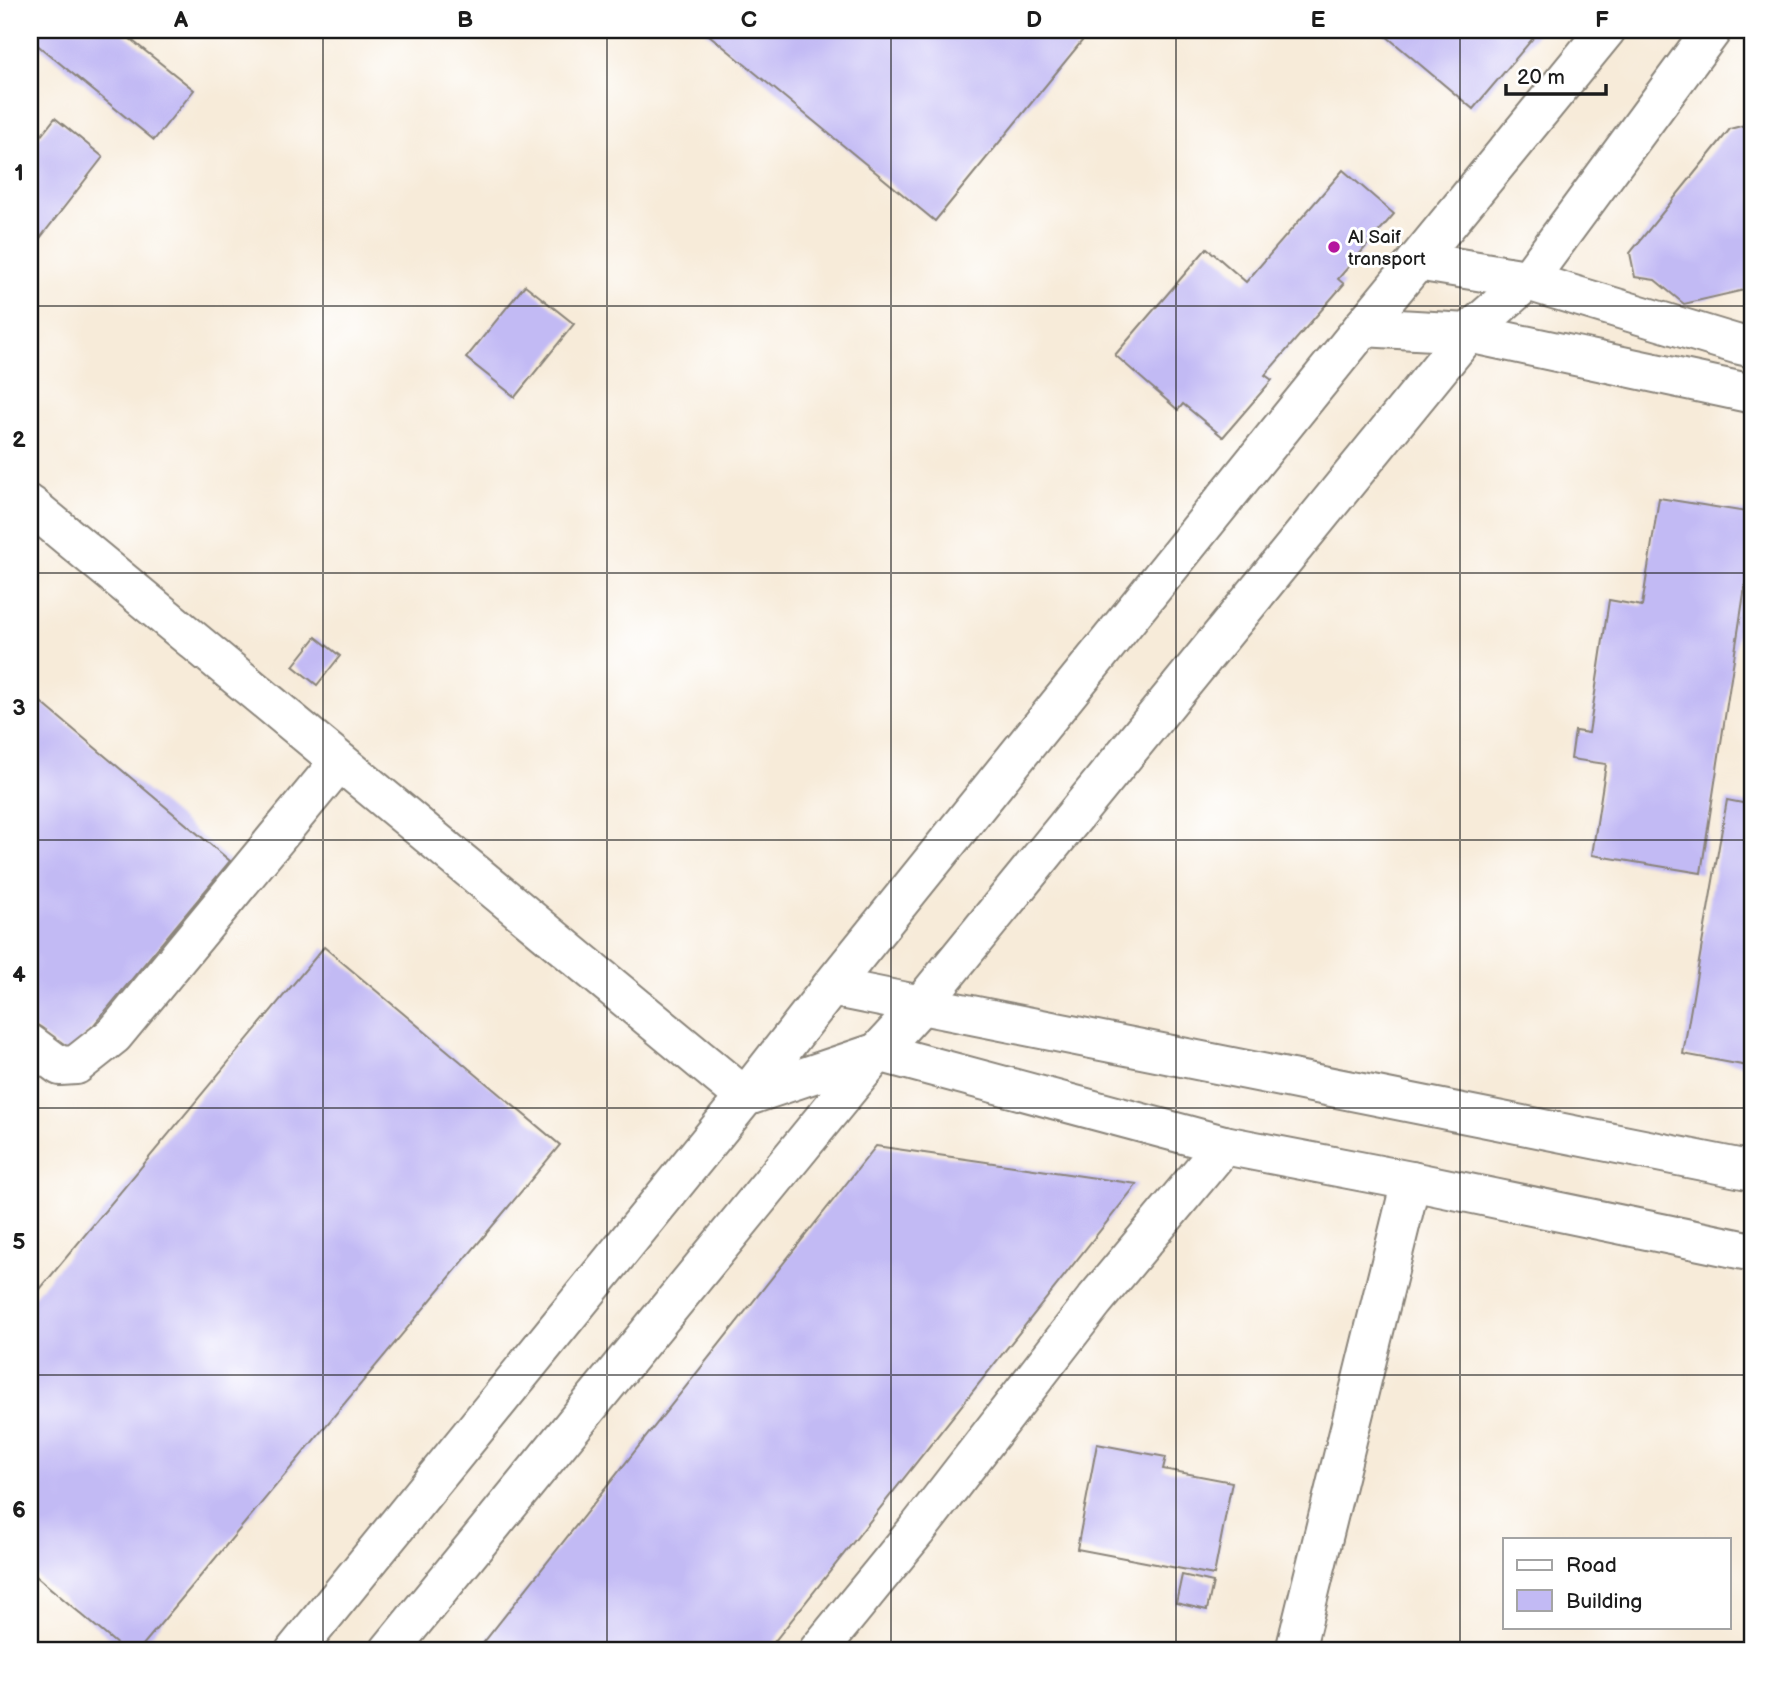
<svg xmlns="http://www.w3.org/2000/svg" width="1783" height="1681" font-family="'Balsamiq Sans',sans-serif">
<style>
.building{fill:#c2baf4}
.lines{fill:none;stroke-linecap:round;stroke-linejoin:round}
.minor-casing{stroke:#8a847a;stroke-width:42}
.minor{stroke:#fff;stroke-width:38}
.grid{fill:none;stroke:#1c1c1c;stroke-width:2;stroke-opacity:0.55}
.poi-dot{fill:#b5179e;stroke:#fff;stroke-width:2.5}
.labels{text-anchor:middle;stroke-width:6;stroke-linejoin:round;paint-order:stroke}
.poi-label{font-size:19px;fill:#1c1c1c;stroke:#fff;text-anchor:start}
.neatline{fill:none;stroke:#1c1c1c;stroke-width:2.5}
.grid-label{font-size:23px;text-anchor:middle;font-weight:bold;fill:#1c1c1c}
</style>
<rect width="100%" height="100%" fill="#fff"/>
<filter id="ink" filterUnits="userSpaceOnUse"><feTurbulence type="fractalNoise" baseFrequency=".0143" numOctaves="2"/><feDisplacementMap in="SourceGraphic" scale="14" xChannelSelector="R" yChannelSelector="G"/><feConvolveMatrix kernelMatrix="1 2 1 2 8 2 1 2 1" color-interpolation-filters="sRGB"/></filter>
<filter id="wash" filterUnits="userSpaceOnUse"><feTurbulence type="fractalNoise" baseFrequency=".00686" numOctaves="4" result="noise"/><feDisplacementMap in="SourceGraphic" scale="28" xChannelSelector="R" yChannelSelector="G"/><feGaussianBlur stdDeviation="1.57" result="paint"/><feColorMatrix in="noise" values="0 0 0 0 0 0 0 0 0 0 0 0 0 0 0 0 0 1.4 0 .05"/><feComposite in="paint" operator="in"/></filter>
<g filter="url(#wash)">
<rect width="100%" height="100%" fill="#f7ebd9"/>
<g id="blocks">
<g class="building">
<path d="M30,30H119L194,90L154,140L30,39Z"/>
<path d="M703,30H1091L935,221Z"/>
<path d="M1379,30H1540L1473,109Z"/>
<path d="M1753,96V288L1684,304L1655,280L1635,277L1630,253L1730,129L1745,125L1750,99Z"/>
<path d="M55,118L103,157L30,251V150Z"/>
<path d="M1343,170L1394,214L1338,279L1344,284L1265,375L1272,380L1223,437L1183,404L1178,410L1115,355L1207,248L1246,282Z"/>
<path d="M525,285L574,324L515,397L466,358Z"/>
<path d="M1659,498L1753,513V535L1701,873L1592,855L1606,764L1571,759L1575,731L1589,733L1609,600L1642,606Z"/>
<path d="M316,637L340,656L317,685L293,666Z"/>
<path d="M30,693L230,861L68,1056L30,1025Z"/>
<path d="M1752,721L1753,722V754L1747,753Z"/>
<path d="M1727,800L1753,805V1067L1683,1054Z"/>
<path d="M324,947L560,1145L138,1651H125L30,1571V1301Z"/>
<path d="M876,1146L1137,1184L767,1651H477Z"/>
<path d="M1097,1444L1166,1457L1163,1469L1232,1482L1214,1575L1077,1549Z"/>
<path d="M1182,1575L1213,1582L1207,1610L1176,1603Z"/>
<path d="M30,1643L40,1651H30Z"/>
</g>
</g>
</g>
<g filter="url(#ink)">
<use href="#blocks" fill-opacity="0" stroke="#8a847a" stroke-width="2"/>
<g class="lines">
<defs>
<g id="minor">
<path d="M1417,261L1514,277L1736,344L1753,348"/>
<path d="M1363,327L1468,333L1753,394"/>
<path d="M30,505L745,1097L878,1052L1224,1145L1411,1181L1753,1252"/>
<path d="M831,987L1753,1171"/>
<path d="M30,1044L60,1066L76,1065L114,1035L339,762"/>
<path d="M295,1651L745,1097L831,987L1363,327L1606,30"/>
<path d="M389,1651L878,1052L920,1006L1468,333L1527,281L1712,30"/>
<path d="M818,1651L916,1531L1094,1301L1224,1145"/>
<path d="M1295,1651L1411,1181"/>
</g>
</defs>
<use href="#minor" class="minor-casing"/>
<use href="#minor" class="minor"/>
</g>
</g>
<path class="grid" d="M323,30V1651M607,30V1651M891,30V1651M1176,30V1651M1460,30V1651M30,306H1753M30,573H1753M30,840H1753M30,1108H1753M30,1375H1753"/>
<circle class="poi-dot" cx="1334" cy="247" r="7"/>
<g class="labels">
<g class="poi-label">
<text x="1348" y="243">Al Saif<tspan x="1348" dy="22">transport</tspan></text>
</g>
</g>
<rect width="1783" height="1681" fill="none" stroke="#fff" stroke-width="77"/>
<rect x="1503" y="1538" width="228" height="91" fill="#ffffff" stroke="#a4a4a4" stroke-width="2"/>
<rect x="1517" y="1560" width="35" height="10" fill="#ffffff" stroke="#a4a4a4" stroke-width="2"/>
<text x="1566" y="1572" font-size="21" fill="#1c1c1c">Road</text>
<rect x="1517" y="1590" width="35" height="21" fill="#c2baf4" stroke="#a4a4a4" stroke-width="2"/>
<text x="1566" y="1608" font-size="21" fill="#1c1c1c">Building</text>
<path d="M1506 84v10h100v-10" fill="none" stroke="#1c1c1c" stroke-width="3.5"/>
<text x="1517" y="84" font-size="21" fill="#1c1c1c" stroke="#ffffff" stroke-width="5" paint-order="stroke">20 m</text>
<rect x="38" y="38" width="1706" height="1604" class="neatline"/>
<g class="grid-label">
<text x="181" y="27">A</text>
<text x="465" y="27">B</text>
<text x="749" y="27">C</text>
<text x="1034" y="27">D</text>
<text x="1318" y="27">E</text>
<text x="1602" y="27">F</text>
<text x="19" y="180">1</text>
<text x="19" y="447">2</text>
<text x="19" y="715">3</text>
<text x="19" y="982">4</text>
<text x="19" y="1249">5</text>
<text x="19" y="1517">6</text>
</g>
</svg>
